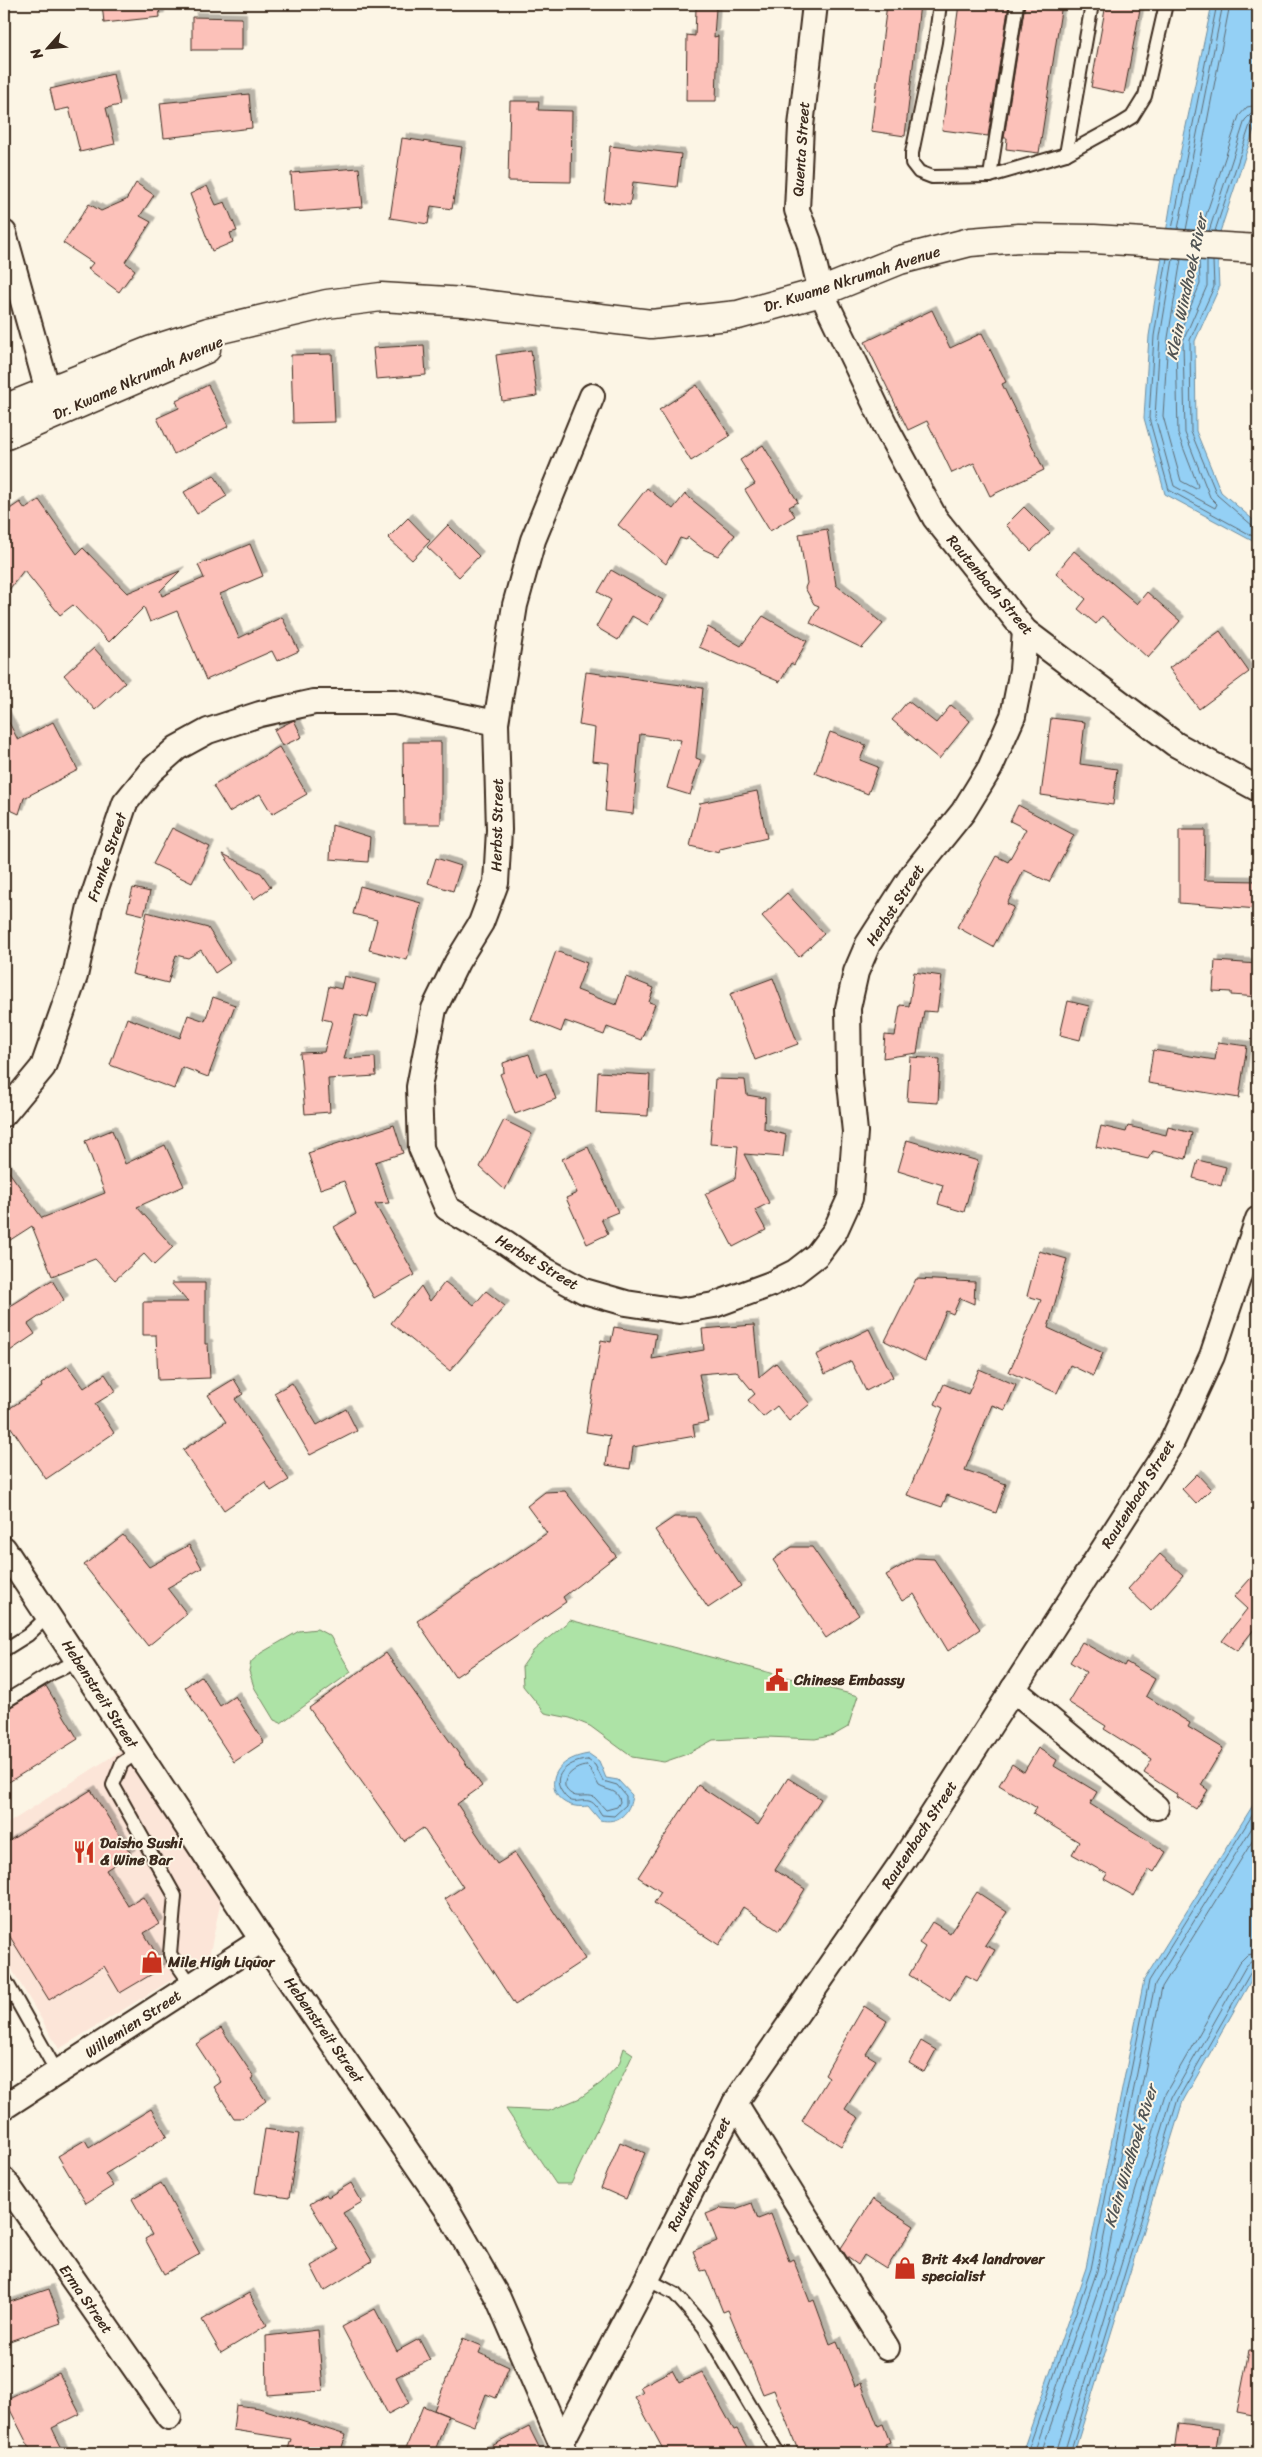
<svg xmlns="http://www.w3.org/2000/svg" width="1262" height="2457" font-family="Sriracha,sans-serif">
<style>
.built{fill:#fce5d8}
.green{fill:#ade3a6;stroke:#748662}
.water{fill:#94d0f5;stroke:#708e9f}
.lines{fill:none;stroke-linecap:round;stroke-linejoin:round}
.shore{stroke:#5f6c74;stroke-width:1}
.building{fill:#fcc1b9;stroke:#3b2a1e;filter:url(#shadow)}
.service-casing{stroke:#3b2a1e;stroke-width:16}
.minor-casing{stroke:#3b2a1e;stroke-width:28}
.tertiary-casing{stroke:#3b2a1e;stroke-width:31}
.service{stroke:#fcf5e5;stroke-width:12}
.minor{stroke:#fcf5e5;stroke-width:24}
.tertiary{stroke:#fcf5e5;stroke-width:28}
.labels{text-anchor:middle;stroke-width:4;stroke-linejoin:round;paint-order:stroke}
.street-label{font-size:15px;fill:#3b2a1e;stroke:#fcf5e5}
.poi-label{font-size:15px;font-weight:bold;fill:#3b2a1e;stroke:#fcf5e5;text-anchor:start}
.water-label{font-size:16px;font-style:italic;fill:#515454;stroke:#fcf5e5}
</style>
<defs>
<filter id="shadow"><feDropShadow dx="4.5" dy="-4.5" stdDeviation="0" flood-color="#0004"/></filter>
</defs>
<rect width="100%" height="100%" fill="#fcf5e5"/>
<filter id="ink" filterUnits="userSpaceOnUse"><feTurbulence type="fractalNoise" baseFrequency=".02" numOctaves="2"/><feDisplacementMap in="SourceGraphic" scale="10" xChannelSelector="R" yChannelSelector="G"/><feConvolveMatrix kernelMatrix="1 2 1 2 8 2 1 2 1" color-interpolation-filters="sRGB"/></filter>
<g filter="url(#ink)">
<path class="built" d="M122,1750L138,1771L221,1900L209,1957L59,2049L4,1956V1826Z"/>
<g class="green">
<path d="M570,1620L858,1696L848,1727L834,1735L815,1739L767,1737L713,1740L687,1754L664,1762L632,1757L590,1726L570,1718L545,1713L523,1686L522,1667L533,1651Z"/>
<path d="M317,1629L330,1636L351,1672L281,1723L274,1720L254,1687L249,1671L251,1662L261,1653L299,1631Z"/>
<path d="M624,2048L633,2054L571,2184H556L506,2109L549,2111L580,2098L601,2083L619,2064Z"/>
</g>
<g class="water">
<path d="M1212,4H1258V117L1217,241L1219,288L1195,341L1196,431L1221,492L1258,524V544L1165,494L1144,418L1149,336L1175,178Z"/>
<path d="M589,1754L599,1761L606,1778L618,1780L632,1795C630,1814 618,1824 600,1820L588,1806C546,1812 538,1761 589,1754Z"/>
<path d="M1258,1797V1968L1183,2101L1074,2453H1022L1086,2268L1144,1980Z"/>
</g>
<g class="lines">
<g class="shore">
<path d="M1172,229L1217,4"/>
<path d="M1178,229L1223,4"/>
<path d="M1186,230L1230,4"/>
<path d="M1201,230L1239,116L1247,107L1258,105"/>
<path d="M1209,231L1245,120L1251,114L1258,112"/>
<path d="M1215,231L1251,122L1258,118"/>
<path d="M1167,258L1154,336L1149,418L1169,490L1258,539"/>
<path d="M1173,259L1160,337L1155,417L1174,486L1215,508L1217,504L1210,497L1185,433L1183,341L1207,286V261"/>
<path d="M1181,259L1168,338L1163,416L1181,481L1196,489L1198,486L1178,434L1176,341L1200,284L1199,260"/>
<path d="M1213,261L1214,287L1190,340L1191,432L1217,495L1253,526L1258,528"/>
<path d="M588,1760L595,1765L603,1781L617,1785L626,1796V1805L614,1816L602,1815C598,1810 596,1803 589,1801C576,1799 572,1807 562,1792C549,1773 573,1760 588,1760Z"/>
<path d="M587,1766L590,1769L599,1786C607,1791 619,1789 620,1802L617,1807L606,1810L594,1797C587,1794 579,1798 573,1795C554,1785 572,1766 587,1766Z"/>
<path d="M1027,2453L1091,2269L1149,1981L1258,1806"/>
<path d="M1034,2453L1097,2271L1155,1984L1258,1818"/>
<path d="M1041,2453L1104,2273L1162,1987L1258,1832"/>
<path d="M1056,2453L1165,2094L1240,1962L1247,1955L1258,1953"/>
<path d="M1064,2453L1172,2097L1246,1966L1252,1961L1258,1960"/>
<path d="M1070,2453L1178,2099L1252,1970L1258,1967"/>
</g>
</g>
<g class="building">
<path d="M102,4H159L160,17L104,23Z"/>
<path d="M887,4H920L905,136L871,131Z"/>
<path d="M959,4H1009L988,136L942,130Z"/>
<path d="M1025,4H1062L1039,153L1006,149L1007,138H1004Z"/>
<path d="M1106,4H1141L1124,94L1091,87Z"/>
<path d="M696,8H716L714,37L718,36L716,101H686L687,35L695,36Z"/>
<path d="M192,17L242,18V50H192Z"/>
<path d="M113,74L120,105L106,108L115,144L80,152L69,108L55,111L50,89Z"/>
<path d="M249,94L252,128L164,138L160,103Z"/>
<path d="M510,101H539L538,110L572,111L571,182L508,181Z"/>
<path d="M402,138L462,147L452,209L431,206L428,224L390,218Z"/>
<path d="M610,146L681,154L677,187L633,182L630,205L604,202Z"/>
<path d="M359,168L363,207L294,212L291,173Z"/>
<path d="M136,183L154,195L140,216L151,222L125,262L135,270L119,292L88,269L93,263L63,243L89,204L101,211L126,200Z"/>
<path d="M207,186L216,205L225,202L237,231L230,233L233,242L212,251L190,194Z"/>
<path d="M932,310L950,348L982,333L1006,382L1002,384L1044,470L990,496L974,463L952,473L927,421L908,430L865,342Z"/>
<path d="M424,345L426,375L376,379L373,348Z"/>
<path d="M531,350L537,396L502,401L496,355Z"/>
<path d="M332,354L335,422L293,423L291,355Z"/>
<path d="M208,385L229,426L174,454L157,418L179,408L176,401Z"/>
<path d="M697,385L730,436L691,461L659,410Z"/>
<path d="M763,445L798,502L789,507L795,516L770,531L745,490L755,484L740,460Z"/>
<path d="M214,475L227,496L197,514L184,492Z"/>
<path d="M647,488L673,509L685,494L735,535L718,556L703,549L688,537L686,540L680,538L666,564L618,525Z"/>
<path d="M39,500L77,554L83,548L127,593L180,571L160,591L162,596L204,578L198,565L250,544L263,576L220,594L239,638L282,617L299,651L277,661L272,651L206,680L177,611L150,622L144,607L109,642L73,605L60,615L24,570L4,596V513L20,502L25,509Z"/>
<path d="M1024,507L1050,533L1031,551L1006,525Z"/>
<path d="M408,518L430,541L412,560L388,538Z"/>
<path d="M448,525L479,556L459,577L427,547Z"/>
<path d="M827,529L836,585L883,624L862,648L810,623L819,606L814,604L805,588L807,583L799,534Z"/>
<path d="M1074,551L1137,604L1147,592L1180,621L1148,658L1102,616L1096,624L1078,609L1086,599L1056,573Z"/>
<path d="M611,570L663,600L648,625L632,616L618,640L596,627L611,600L598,592Z"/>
<path d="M763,616L807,641L794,665L791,663L780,682L699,647L708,627L741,646Z"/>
<path d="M1220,631L1249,672L1199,709L1169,668Z"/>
<path d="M94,648L125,683L95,710L64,675Z"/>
<path d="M586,672L703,688L696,758L701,760L690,795L667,788L681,740L640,734L633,814L605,811L609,763L592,761L595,728L579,725Z"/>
<path d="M908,701L936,723L951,705L970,721L939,759L892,720Z"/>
<path d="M4,713L18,740L53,722L78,770L24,798L19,814L4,807Z"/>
<path d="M1051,718L1085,722L1080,764L1117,769L1113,805L1041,795Z"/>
<path d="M294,720L302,737L282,746L274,730Z"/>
<path d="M830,732L866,745L860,760L878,767L868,794L815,773Z"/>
<path d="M403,742H441V824H404Z"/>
<path d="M279,747L307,794L272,814L260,794L229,812L213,786Z"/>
<path d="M757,791L767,838L720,849L719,853L690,846L700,803Z"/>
<path d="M1018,805L1074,835L1049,882L1024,870L1007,904L1014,907L993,947L957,927L996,856L1008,862L1026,829L1010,821Z"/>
<path d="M332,825L370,837L368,862L330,859Z"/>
<path d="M172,828L210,847L192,883L153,864Z"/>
<path d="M1179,830H1205L1204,880L1258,881V909L1179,903Z"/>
<path d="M223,854L261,873L271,887L254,899Z"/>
<path d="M436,858L461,866L453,891L428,883Z"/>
<path d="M360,886L421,903L407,960L369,950L377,920L353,914Z"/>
<path d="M133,888L150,892L144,915L127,911Z"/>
<path d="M787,893L824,934L799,957L762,916Z"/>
<path d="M147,912L208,928L230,963L215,973L201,950L188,958L176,955L168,983L132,974Z"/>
<path d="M556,951L587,963L577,990L616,1005L626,977L654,988L649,1002L655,1004L641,1040L607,1027L604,1035L565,1021L561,1032L531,1020Z"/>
<path d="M1215,961L1258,964V997L1231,995V992L1213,991Z"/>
<path d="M914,972L942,976L937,1012L924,1011L917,1053L883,1058L885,1035L895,1036L900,1005L909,1006Z"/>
<path d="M344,976L376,984L368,1018L355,1015L344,1059L375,1057L376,1076L328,1079L330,1112L305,1114L300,1053L324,1052L332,1021L322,1019L329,986L341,989Z"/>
<path d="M773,978L798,1044L755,1060L730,994Z"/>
<path d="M213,997L235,1005L208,1077L182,1067L174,1089L110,1065L127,1018L180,1038L188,1015L205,1021Z"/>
<path d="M1068,1001L1089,1006L1080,1040L1060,1035Z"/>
<path d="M1218,1042L1247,1046L1239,1098L1148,1083L1153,1050L1215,1060Z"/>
<path d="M529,1054L537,1076L546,1073L556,1099L515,1114L500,1074L504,1072L503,1063Z"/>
<path d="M910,1057L940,1059L938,1103L907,1101Z"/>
<path d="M598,1072L650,1075L648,1116L596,1113Z"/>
<path d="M715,1079L745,1080L747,1095L765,1098L764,1129L786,1135L783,1157L744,1154L769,1203L755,1210L766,1230L733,1247L705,1194L735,1179L738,1146L710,1144Z"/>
<path d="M504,1120L532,1134L505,1190L480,1167Z"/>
<path d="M394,1125L403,1153L375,1162L389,1203L375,1204L415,1275L374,1298L334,1227L356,1214L344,1181L320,1189L308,1153Z"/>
<path d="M1101,1126L1126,1132L1128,1126L1166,1135L1168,1127L1192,1133L1186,1159L1153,1151L1148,1159L1096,1147Z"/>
<path d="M112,1130L125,1164L165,1145L184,1186L137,1207L173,1247L154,1265L144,1254L115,1280L95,1259L52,1276L32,1226L4,1244V1165L42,1218L105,1193L85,1141Z"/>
<path d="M907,1140L978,1161L964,1212L938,1204L943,1185L898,1171Z"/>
<path d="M588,1147L618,1212L601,1219L608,1234L587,1244L566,1198L577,1193L562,1159Z"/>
<path d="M1198,1160L1226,1167L1221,1186L1193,1178Z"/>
<path d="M1039,1251L1067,1259L1048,1328L1103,1353L1093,1376L1070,1365L1057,1393L1009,1372L1041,1300L1027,1296Z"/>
<path d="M916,1279L975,1282L974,1304L960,1298L953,1314L946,1311L925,1361L885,1341Z"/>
<path d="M52,1280L64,1300L28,1324L35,1334L4,1355V1310Z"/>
<path d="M445,1282L474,1305L486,1291L505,1306L450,1371L391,1323L421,1286L430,1301Z"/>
<path d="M171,1283H205V1344H208L210,1378L158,1380L156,1335H143V1302H188Z"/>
<path d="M754,1325L759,1377L776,1363L810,1404L789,1421L777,1406L763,1417L748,1400L755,1394L736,1371L699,1374L709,1422L693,1425L695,1436L633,1447L630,1469L606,1465L610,1436L586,1432L601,1340L611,1342L614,1327L656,1334L652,1359L704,1350L702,1329Z"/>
<path d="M869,1329L893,1377L866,1391L851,1361L825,1374L816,1355Z"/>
<path d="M68,1366L84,1388L105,1374L116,1391L95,1404L114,1433L46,1479L4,1417V1412L42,1387L41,1384Z"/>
<path d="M979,1369L1016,1385L1005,1410L992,1405L965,1470L1006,1484L996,1513L947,1495L942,1507L907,1495L943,1408L935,1404L944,1384L968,1394Z"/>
<path d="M234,1379L243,1394L235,1399L289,1480L271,1491L265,1482L224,1510L183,1450L226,1422L208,1395Z"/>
<path d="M292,1383L317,1425L346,1409L357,1431L310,1455L274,1393Z"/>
<path d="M1197,1474L1211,1489L1196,1504L1182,1489Z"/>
<path d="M565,1491L616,1556L563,1597L566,1602L455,1677L417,1621L547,1533L527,1506L545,1492Z"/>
<path d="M674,1517H695L741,1586L708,1608L655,1530Z"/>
<path d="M123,1535L149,1567L189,1545L202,1568L167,1588L187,1614L148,1646L84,1565Z"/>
<path d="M792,1547H812L859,1615L826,1638L773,1560Z"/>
<path d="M1160,1554L1183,1575L1151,1611L1128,1589Z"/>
<path d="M915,1558L934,1559L980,1629L948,1651L914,1594L902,1601L886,1575Z"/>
<path d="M1258,1570V1624L1237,1651L1222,1641L1247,1609L1234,1597Z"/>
<path d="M1082,1642L1124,1666L1126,1662L1155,1679L1146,1696L1190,1723L1188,1727L1223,1748L1201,1785L1208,1790L1196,1809L1177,1797L1178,1795L1144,1773L1152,1759L1104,1729L1106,1726L1068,1702L1086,1672L1070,1662Z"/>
<path d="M386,1653L482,1786L457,1804L497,1864L515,1853L585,1959L515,2005L445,1899L463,1887L423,1828L404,1841L309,1708Z"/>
<path d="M201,1676L220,1706L235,1696L264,1742L234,1762L185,1687Z"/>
<path d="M46,1686L78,1739L4,1785V1711Z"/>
<path d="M1038,1748L1057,1760L1054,1766L1097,1792L1090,1804L1166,1852L1154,1872L1149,1869L1134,1896L1104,1879L1107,1874L1072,1854L1079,1842L1033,1814L1037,1808L999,1785L1012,1764L1024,1772Z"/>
<path d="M788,1778L821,1799L775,1870L805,1889L779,1931L743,1907L719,1945L654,1903L661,1892L638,1877L698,1785L758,1825Z"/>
<path d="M91,1790L131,1854L106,1870L128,1906L143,1897L159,1924L144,1933L164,1967L120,1993L104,1966L49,2000L4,1927V1844Z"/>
<path d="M977,1892L1007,1912L985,1945L995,1950L977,1981L966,1975L950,2001L909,1975L925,1947L919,1943L932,1922L950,1933Z"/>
<path d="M864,2006L887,2021L866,2054L876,2060L845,2109L859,2118L841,2146L802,2121L829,2077L825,2074Z"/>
<path d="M221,2028L254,2077L251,2079L266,2101L242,2118H234L214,2087L221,2082L196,2044Z"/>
<path d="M921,2041L936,2050L924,2072L909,2063Z"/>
<path d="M151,2109L167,2136L105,2174L113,2186L86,2203L58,2156L85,2140L89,2147Z"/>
<path d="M265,2129L299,2134L289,2198L255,2193Z"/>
<path d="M620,2142L645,2153L626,2199L601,2188Z"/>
<path d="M161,2183L200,2254L164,2274L145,2239L152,2235L132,2199Z"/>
<path d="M351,2183L362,2202L343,2213L372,2261L324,2291L311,2266L338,2250L310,2204L326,2194L328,2197Z"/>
<path d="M873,2199L914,2226L886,2269L864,2255L858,2265L847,2257L841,2248Z"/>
<path d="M752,2203L758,2219L771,2214L789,2261L793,2259L810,2302L814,2300L830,2344L837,2341L855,2386L861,2383L878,2426L883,2424L890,2442L885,2444L888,2453H799L774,2390L763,2394L728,2310L723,2312L706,2270L701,2271L693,2251L717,2241L706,2214L721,2208L735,2209Z"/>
<path d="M49,2289L61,2323L4,2343V2304Z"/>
<path d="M249,2293L267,2325L221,2353L202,2320Z"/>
<path d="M375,2309L397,2351L419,2339L430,2360L396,2377L409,2403L388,2414L342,2327Z"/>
<path d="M318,2330L323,2391L267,2395L266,2336Z"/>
<path d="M463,2338L482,2346L479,2353L509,2367L496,2398L486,2394L474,2426L434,2410Z"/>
<path d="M1249,2350H1258V2416L1237,2412Z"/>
<path d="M672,2370L679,2383L702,2372L734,2430L737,2429L750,2453H665L635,2397L643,2393L640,2387Z"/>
<path d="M59,2373L80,2414L52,2428L64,2453H32L5,2400Z"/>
<path d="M236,2405L259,2408L346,2435L340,2453H287L291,2439L233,2430Z"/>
<path d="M423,2406L448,2416L434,2453H404Z"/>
<path d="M1178,2423L1219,2428L1216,2449L1208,2448L1207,2453H1174Z"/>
<path d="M529,2427L542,2453H478Z"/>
</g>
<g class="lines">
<defs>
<g id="service">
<path d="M940,4L935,42L912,153V163L919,172L932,177L990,176L1066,154L1119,125L1132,117L1145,96L1166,4"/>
<path d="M1066,154L1092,4"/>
<path d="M990,176L1017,4"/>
<path d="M4,1650L28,1635L48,1616"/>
<path d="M4,1702L52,1673L78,1661"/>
<path d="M138,1752L122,1763L113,1785L175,1896L170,1954L192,1986"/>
<path d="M4,1978L58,2074"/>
<path d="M647,2279L675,2294L704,2327L778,2453"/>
</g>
<g id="minor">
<path d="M815,4L801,126L797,210L809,242L821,292L888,431L935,518L1025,631L1175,744L1258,789"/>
<path d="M4,233L53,409"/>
<path d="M592,396L533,540L515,605L496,723L499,830L496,883L481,923L457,962L434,1009L419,1087L421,1148L447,1208L506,1243L545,1270L584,1291L626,1303L679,1311L714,1305L771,1284L795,1272L817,1255L835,1231L850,1198L855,1132L849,1073L848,1008L856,972L868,944L913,874L963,812L990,768L1013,716L1022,670L1025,631"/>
<path d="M4,1114L43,1067L75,976L90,906L125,803L151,771L177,748L208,731L260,714L314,702H395L496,723"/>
<path d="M4,1549L262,1940L447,2209L498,2298L565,2452"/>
<path d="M1013,1689L1156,1807"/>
<path d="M735,2103L887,2348"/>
<path d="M4,2107L262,1940"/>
<path d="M4,2180L169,2417"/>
<path d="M561,2443L647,2279L735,2103L904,1859L1171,1444L1212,1356L1258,1219"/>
</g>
<g id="tertiary">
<path d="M4,409L152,350L208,332L327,304L381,297L465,302L651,324L738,315L821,292L900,260L970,242L1019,238L1094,239L1258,249"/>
<path d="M4,436L206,349"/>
</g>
</defs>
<use href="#service" class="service-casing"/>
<use href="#minor" class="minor-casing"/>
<use href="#tertiary" class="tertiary-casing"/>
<use href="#service" class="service"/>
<use href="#minor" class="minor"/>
<use href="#tertiary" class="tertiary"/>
</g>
</g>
<defs>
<symbol id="civic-bare" viewBox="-9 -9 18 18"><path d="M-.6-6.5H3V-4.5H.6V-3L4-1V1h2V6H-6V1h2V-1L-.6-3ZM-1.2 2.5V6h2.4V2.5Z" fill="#c8321e" stroke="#fcf5e5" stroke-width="2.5" paint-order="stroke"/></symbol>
<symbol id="restaurant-bare" viewBox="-9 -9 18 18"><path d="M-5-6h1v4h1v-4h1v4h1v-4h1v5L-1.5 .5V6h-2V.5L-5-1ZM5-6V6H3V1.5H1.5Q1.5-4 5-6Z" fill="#c8321e" stroke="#fcf5e5" stroke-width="2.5" paint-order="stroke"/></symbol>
<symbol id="shop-bare" viewBox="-9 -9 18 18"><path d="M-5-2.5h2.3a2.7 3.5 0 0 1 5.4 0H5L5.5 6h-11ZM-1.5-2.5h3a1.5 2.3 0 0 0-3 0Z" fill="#c8321e" stroke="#fcf5e5" stroke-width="2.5" paint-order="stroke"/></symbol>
</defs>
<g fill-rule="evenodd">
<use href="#civic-bare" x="761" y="1664" width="32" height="32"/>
<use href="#restaurant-bare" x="68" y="1836" width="32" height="32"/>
<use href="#shop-bare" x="136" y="1946" width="32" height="32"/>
<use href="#shop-bare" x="889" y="2252" width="32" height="32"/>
</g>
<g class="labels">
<g class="street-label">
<text transform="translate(801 149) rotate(-86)" y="5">Quenta Street</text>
<text transform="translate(852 279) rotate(-18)" y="5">Dr. Kwame Nkrumah Avenue</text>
<text transform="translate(138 378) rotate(-24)" y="5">Dr. Kwame Nkrumah Avenue</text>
<text transform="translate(990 585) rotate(50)" y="5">Rautenbach Street</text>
<text transform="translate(497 825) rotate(-89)" y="5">Herbst Street</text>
<text transform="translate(107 857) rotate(-71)" y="5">Franke Street</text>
<text transform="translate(895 905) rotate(-57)" y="5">Herbst Street</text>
<text transform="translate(537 1262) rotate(31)" y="5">Herbst Street</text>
<text transform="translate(1138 1494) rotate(-58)" y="5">Rautenbach Street</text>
<text transform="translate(100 1694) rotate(57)" y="5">Hebenstreit Street</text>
<text transform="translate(919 1835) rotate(-57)" y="5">Rautenbach Street</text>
<text transform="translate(133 2024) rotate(-33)" y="5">Willemien Street</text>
<text transform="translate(324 2030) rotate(55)" y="5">Hebenstreit Street</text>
<text transform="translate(699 2174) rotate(-64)" y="5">Rautenbach Street</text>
<text transform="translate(86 2299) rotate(55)" y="5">Erma Street</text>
</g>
<g class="poi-label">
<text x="794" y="1685">Chinese Embassy</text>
<text x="100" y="1848">Daisho Sushi<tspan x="100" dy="17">&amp; Wine Bar</tspan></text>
<text x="168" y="1967">Mile High Liquor</text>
<text x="922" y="2264">Brit 4x4 landrover<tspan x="922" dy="17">specialist</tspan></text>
</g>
<g class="water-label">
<text transform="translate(1186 287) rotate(-78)" y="6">Klein Windhoek River</text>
<text transform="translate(1130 2156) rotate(-73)" y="6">Klein Windhoek River</text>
</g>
</g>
<rect width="1262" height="2457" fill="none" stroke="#fcf5e5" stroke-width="20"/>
<rect x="10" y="10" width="1242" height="2437" fill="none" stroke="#3b2a1e" stroke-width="2" filter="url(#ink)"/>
<g transform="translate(48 48) rotate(243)" stroke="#fcf5e5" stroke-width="4" paint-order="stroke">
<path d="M0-4L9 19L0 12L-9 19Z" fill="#3b2a1e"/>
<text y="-8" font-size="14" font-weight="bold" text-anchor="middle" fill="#3b2a1e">N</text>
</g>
</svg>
